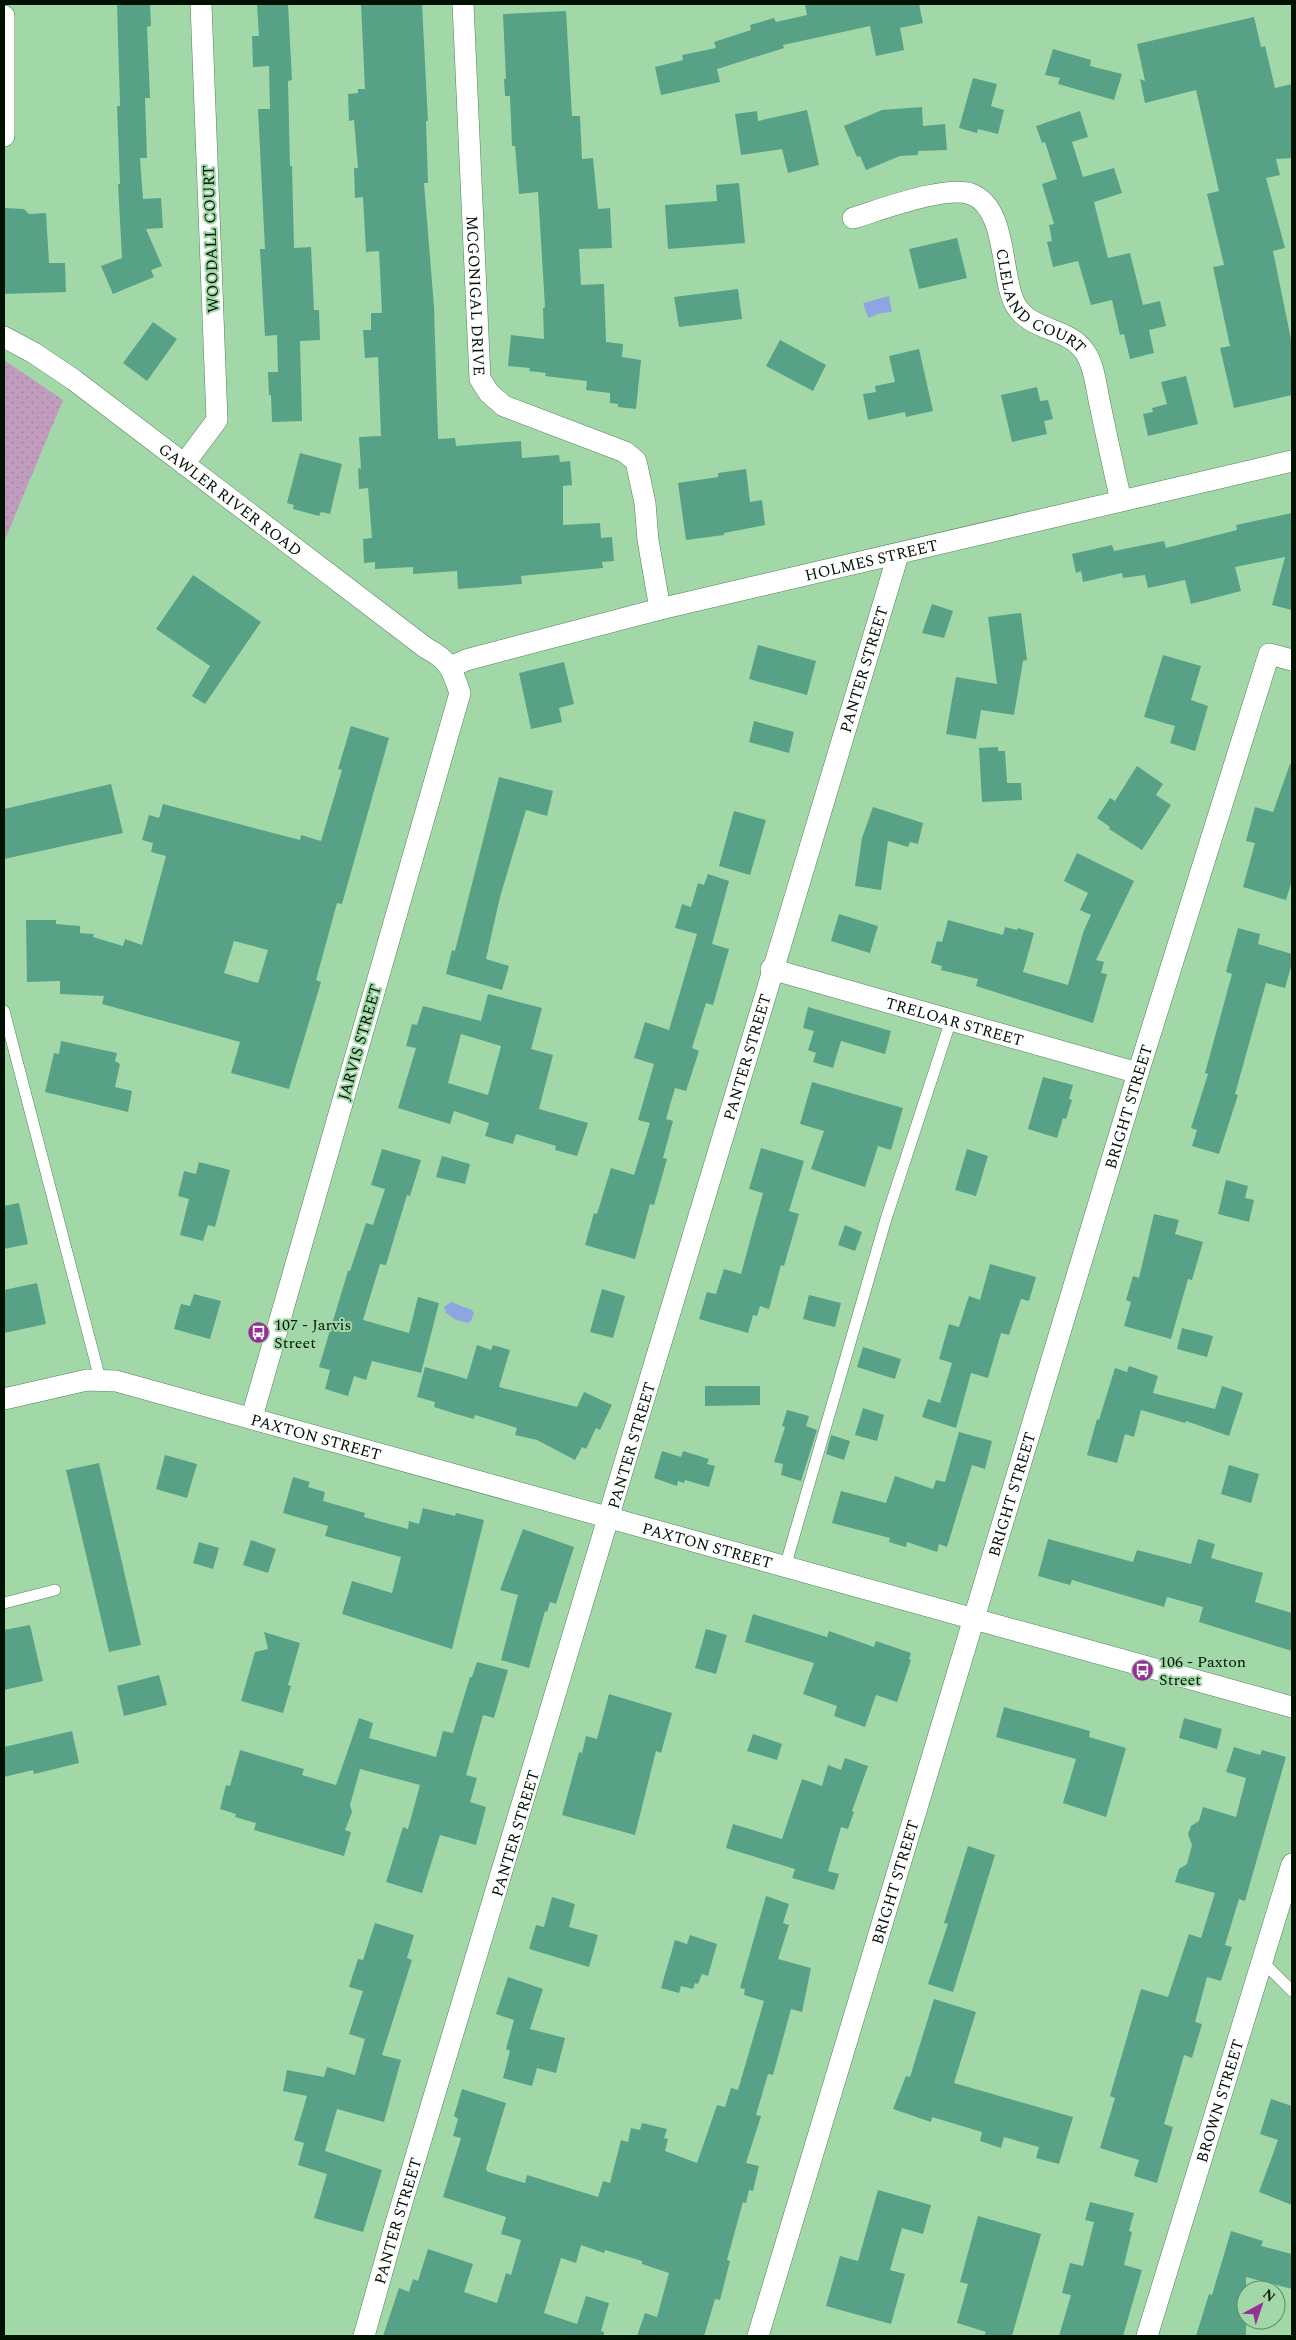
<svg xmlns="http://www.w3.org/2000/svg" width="1296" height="2340" font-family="Spectral,serif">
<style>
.park{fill:url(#park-dots)}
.water{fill:#8ea5e1}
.building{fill:#57a287;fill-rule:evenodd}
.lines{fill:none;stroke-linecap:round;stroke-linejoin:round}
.lane-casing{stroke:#4f8256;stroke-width:12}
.street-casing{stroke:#4f8256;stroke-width:22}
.lane{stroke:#fff;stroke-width:11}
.street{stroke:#fff;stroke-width:21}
.labels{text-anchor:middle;stroke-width:4;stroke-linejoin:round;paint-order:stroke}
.street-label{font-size:16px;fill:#011203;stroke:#a2d8a8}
.poi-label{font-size:16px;fill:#011203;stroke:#a2d8a8;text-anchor:start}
</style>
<defs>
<pattern id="park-dots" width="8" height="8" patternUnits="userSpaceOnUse" patternTransform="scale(1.25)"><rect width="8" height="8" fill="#c19cbf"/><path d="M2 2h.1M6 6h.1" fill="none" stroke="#a485a2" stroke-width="1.8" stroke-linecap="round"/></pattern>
</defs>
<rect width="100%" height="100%" fill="#a2d8a8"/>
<path class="park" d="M4,360L63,400L4,542Z"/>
<g class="water">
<path d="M889,296L892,312L881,313L868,318L863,303Z"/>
<path d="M451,1302L472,1310L474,1313L471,1321L468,1323L456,1320L446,1313L444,1307Z"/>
</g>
<g class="building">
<path d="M117,4H150L151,26L147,27L150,98H145L147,158H140L143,199L161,198L163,228L146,229L162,266L151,270L154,277L113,294L101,266L122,258L118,184H120L117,106H120Z"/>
<path d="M257,4H288L292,80L288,81L290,166H292L294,248L311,247L314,310H319L320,340L300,341L302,421L272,422L271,395H269L268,372H278L277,335L265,336L260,249H265L258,109H270L269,66L253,67L252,36H259Z"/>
<path d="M361,4H422L428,121H426L428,183H424L434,307L438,439L455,438L456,446L521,441L522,458L559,455L560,462L570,461L572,485L563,486V525L600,523L601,538L612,537L614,561L602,562L603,568L521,576L522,584L458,589L457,571L413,574V567L375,569V562L364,563L363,539L372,538L368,488L359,489L358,468L361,469L359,437L381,436L378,357L365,358L363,330H371V313H382L379,251L366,252L363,197L355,198L354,168H358L354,120L349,121L348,94L358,93V89H365Z"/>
<path d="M805,4H919L923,23L900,28L904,50L876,56L870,26L783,45L784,48L717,69L720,82L661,95L655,67L683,60L682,55L716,48L714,42L751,30L750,25L774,18L776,22L807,15Z"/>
<path d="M566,11L572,116H580L582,159L593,158L598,209L610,208L612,248L579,249L581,285L604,284L606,342L623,344L622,357L641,360L636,409L618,407V404L610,403V393L586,390L587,381L545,376L546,373L529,371L530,368L508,366L511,335L544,339L543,308L545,307L538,192L519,194L515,146H512L510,96H505L504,79H506L503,14Z"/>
<path d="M1254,17L1261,47L1265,46L1275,88L1292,84V158L1276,159L1280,175L1266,178L1285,248L1273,251L1292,344V395L1234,408L1220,348L1230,346L1213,267L1224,265L1207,194L1219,191L1196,90L1145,103L1140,79L1145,81L1137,44Z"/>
<path d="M1053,49L1091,60L1090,66L1122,74L1114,100L1058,84L1060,78L1045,75Z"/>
<path d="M973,78L997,84L991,106L1004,110L998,134L978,129L977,133L959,128Z"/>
<path d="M922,107L923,126L945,124L947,150L918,151V155L900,156L866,170L860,156L857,157L844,126L882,110Z"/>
<path d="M807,110L819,165L788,173L782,149L741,155L735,114L757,111L758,121Z"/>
<path d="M1080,111L1088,137L1072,142L1083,177L1114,168L1122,193L1094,202L1108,258L1130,253L1143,305L1160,301L1166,326L1149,330L1154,353L1130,359L1124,334L1120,335L1112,300L1091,305L1078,261L1053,267L1047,242L1052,241L1049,225L1054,224L1042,184L1057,179L1045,142L1042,143L1036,126Z"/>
<path d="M739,183L745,243L668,249L665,205L717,201L716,185Z"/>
<path d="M4,208L24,209L29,214L46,213L49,263H65L66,292L4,294Z"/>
<path d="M957,238L967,278L919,289L909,249Z"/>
<path d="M738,289L742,319L679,327L674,297Z"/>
<path d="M153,322L177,339L147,381L123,363Z"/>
<path d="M780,340L826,365L813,391L766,366Z"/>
<path d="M919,349L933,411L906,417L905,412L868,420L863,394L876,392L875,386L895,382L889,356Z"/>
<path d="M1186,376L1198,424L1148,436L1143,414L1153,412L1152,408L1167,404L1161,382Z"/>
<path d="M1037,387L1040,401L1048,400L1053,419L1044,421L1047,434L1012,442L1001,395Z"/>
<path d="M300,453L342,464L330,514L321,512L319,516L293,509L294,505L287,503Z"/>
<path d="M746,469L750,502L762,500L765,525L724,533V535L686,540L678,483L718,477V473Z"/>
<path d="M1292,513V610L1272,605L1285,557L1235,567L1241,591L1191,604L1185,580L1148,588L1145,575L1123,578L1122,573L1083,582L1081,571L1076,573L1072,554L1112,545L1114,551L1164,541L1166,548L1237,530L1236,525Z"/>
<path d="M193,575L261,622L205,704L192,696L210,666L156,629Z"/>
<path d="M932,604L953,611L944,638L922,633Z"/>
<path d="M1021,613L1027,660L1023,661L1014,715L981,710L976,739L946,734L956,677L997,684L988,617Z"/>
<path d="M758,645L816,661L807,695L749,679Z"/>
<path d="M1163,655L1201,666L1191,700L1208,706L1195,751L1170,743L1175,726L1144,717Z"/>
<path d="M564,662L574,704L559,708L562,722L531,729L519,673Z"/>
<path d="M754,721L794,732L789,753L749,742Z"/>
<path d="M351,726L389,738L342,904L337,903L316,980L321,982L289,1089L231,1073L240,1042L102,1004L104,996L60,994V981L27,982L26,920H56V924L80,926V933L94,934L93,937L123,946L125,939L142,945L166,856L151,852L153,843L142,840L149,815L159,818L163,804L300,840L301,835L321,841L342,770L338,769ZM234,941L268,950L258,983L224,973Z"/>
<path d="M998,747V751H1005L1007,783H1021L1022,800L982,802L979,748Z"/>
<path d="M1290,764H1292V880L1286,900L1243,887L1255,843L1246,841L1255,807L1273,812Z"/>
<path d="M1137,766L1163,784L1156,795L1171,805L1142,850L1109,829L1110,827L1097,818L1110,798L1115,801Z"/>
<path d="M499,777L553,791L547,816L526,810L500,897L486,959L509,966L502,990L446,974L452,950L455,951Z"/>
<path d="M111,784L123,833L4,859V809Z"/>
<path d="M873,807L923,823L918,844L910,842L908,847L888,841L881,890L855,886L862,838Z"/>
<path d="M734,811L766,820L750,875L719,866Z"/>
<path d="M1077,853L1134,881L1096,960L1104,962L1101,973L1107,974L1093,1023L976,986L978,979L941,970L942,966L931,963L937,941L942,942L948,920L1003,935L1005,927L1017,930L1018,928L1034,933L1023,972L1068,985L1084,930L1091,915L1080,910L1088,893L1064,881Z"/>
<path d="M708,874L729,881L712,944L729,949L713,1005L706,1003L692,1048L699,1051L686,1091L675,1088L666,1119L673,1121L663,1158L667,1159L654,1205L650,1204L635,1259L585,1245L594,1213L597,1214L611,1168L634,1175L650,1123L638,1120L654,1064L634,1058L645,1022L669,1030L697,934L675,928L682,904L691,907L698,883L704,885Z"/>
<path d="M839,914L878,926L870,953L831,941Z"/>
<path d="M1238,928L1260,934L1258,944L1292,954V963L1285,988L1266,983L1235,1094L1238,1095L1219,1154L1192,1146L1197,1130L1191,1128L1208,1074L1205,1073L1232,974L1226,972Z"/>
<path d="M488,994L542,1008L531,1049L553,1055L539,1109L588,1123L577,1156L555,1150L556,1146L516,1134L513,1144L485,1136L489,1123L454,1111L450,1124L398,1108L416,1048L406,1046L412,1024L417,1025L423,1006L481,1021ZM461,1034L501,1046L488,1095L448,1083Z"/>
<path d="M808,1007L891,1031L885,1054L841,1041L833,1068L813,1062L816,1053L808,1050L814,1031L803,1028Z"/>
<path d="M61,1041L117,1053L115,1061L120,1064L115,1087L132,1091L128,1112L45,1092L54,1053L59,1054Z"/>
<path d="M1043,1077L1073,1085L1069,1099L1072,1100L1066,1119L1063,1118L1057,1138L1028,1129Z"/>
<path d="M812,1082L903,1108L891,1150L878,1146L865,1187L811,1169L824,1131L800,1124Z"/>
<path d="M761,1148L804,1161L789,1211L799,1214L784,1266L781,1265L769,1309L760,1306L757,1316L753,1315L748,1333L699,1319L707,1292L716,1294L724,1269L741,1274L763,1193L749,1189Z"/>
<path d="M382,1149L421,1160L410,1196L407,1195L386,1265L380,1264L363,1320L409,1333L418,1297L439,1303L421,1373L372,1361L366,1380L354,1376L348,1396L325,1389L330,1370L319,1367L348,1271H350L366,1223L373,1225L385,1189L371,1185Z"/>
<path d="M967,1149L988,1156L976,1196L955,1190Z"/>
<path d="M442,1156L470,1164L465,1184L436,1177Z"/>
<path d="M199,1162L230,1170L215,1227L208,1225L203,1241L180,1235L189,1199L178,1196L184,1171L196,1174Z"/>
<path d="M1226,1180L1248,1186L1245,1198L1254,1200L1249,1222L1218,1214Z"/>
<path d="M19,1203L28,1244L4,1249V1206Z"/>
<path d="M1154,1214L1179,1220L1175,1234L1203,1242L1192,1280L1188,1279L1171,1339L1124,1326L1131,1302L1126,1300L1133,1276L1139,1278Z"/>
<path d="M845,1225L862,1232L855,1251L838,1245Z"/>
<path d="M990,1264L1036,1277L1029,1301L1021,1299L1009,1335L1001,1333L988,1378L971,1373L956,1428L922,1417L928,1399L940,1403L952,1363L939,1359L949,1324L959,1327L969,1296L980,1300Z"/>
<path d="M37,1283L46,1324L4,1333V1290Z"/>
<path d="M602,1289L625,1296L613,1338L590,1332Z"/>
<path d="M194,1294L221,1301L210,1339L174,1329L181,1304L190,1306Z"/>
<path d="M809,1295L841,1303L835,1327L803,1319Z"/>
<path d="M1182,1328L1213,1336L1207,1357L1177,1349Z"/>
<path d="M477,1345L491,1350L493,1345L510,1350L499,1387L577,1407L584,1392L612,1405L600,1430L596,1428L586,1449L582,1447L575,1460L537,1440L515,1435L517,1428L475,1415L474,1419L456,1414L434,1407L435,1402L417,1397L425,1367L467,1379Z"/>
<path d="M863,1347L901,1359L895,1379L857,1367Z"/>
<path d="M1129,1366L1158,1376L1153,1393L1215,1409L1222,1386L1243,1393L1229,1436L1186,1421L1185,1423L1141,1410L1134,1437L1125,1434L1117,1463L1087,1455L1097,1419L1099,1420L1115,1368L1127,1372Z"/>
<path d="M705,1386H760V1405L705,1406Z"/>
<path d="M863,1408L884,1415L877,1441L855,1435Z"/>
<path d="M787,1410L809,1416L806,1426L817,1430L801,1481L781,1475L783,1464L774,1462L785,1427L782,1426Z"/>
<path d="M959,1432L992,1441L985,1469L972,1465L947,1547L939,1544L937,1552L907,1542L906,1547L889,1542L890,1538L832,1523L841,1491L886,1503L895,1476L933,1489L936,1480L945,1482Z"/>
<path d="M831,1435L850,1441L844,1460L826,1454Z"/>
<path d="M662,1451L681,1457L683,1451L709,1459L707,1464L715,1466L709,1487L685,1480L684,1483L678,1481L677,1486L654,1478Z"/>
<path d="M165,1455L197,1464L187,1498L156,1489Z"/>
<path d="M99,1463L141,1645L109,1652L66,1470Z"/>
<path d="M1229,1465L1259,1474L1251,1503L1221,1494Z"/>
<path d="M293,1477L310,1482L308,1487L325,1492L323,1501L365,1513L364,1517L408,1529L409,1521L419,1524L423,1508L455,1516L456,1513L484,1520L452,1649L342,1614L352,1581L392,1593L401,1557L325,1536L328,1526L283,1513Z"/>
<path d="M523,1529L574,1547L556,1604L550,1602L547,1612L545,1611L529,1668L501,1660L518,1595L500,1590Z"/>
<path d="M1048,1539L1133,1562L1137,1550L1191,1564L1198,1539L1215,1544L1211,1558L1263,1573L1255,1602L1292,1613V1651L1199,1622L1203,1607L1167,1597L1164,1607L1072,1580L1070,1585L1038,1576Z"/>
<path d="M251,1540L276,1549L268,1573L243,1565Z"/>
<path d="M199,1542L219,1548L213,1569L193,1563Z"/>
<path d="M753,1614L827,1637L829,1631L874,1647L876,1641L911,1653L909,1659L911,1660L897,1702L876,1695L865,1727L834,1716L837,1706L803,1694L814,1663L745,1642Z"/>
<path d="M30,1625L43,1681L4,1690V1630Z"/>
<path d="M706,1629L727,1635L716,1674L695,1668Z"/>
<path d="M264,1632L300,1643L288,1685L291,1686L283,1713L241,1701L255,1652L268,1649Z"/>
<path d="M477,1662L508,1670L494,1718L483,1715L466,1775L477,1778L470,1802L486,1807L476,1845L440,1835L422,1893L386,1882L403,1827L408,1829L420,1785L360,1769L350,1805L352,1812L345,1830L351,1832L344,1856L254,1830L256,1823L235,1817L236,1814L220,1809L226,1785L230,1786L240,1750L304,1769L302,1775L336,1785L359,1718L373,1723L369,1738L436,1757L443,1731L453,1733L470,1677H472Z"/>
<path d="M159,1675L167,1705L124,1716L117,1686Z"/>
<path d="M609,1694L672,1713L661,1753L656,1751L635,1835L562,1815L579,1752L582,1753L586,1736L597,1739Z"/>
<path d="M1004,1707L1090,1731L1089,1737L1126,1748L1106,1817L1063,1803L1076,1759L996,1737Z"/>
<path d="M1184,1718L1222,1729L1217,1749L1179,1738Z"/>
<path d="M72,1731L79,1763L34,1774L33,1770L4,1777V1747Z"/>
<path d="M753,1734L782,1744L777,1760L747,1751Z"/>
<path d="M1234,1747L1260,1755L1262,1750L1286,1757L1245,1901L1239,1899L1225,1945L1232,1947L1221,1981L1207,1977L1195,2022L1202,2024L1192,2058L1184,2055L1164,2124L1173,2127L1157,2183L1134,2176L1139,2160L1100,2148L1115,2098L1110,2096L1141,1989L1168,1997L1189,1934L1201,1938L1215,1893L1175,1882L1179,1869L1187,1864L1192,1845L1188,1834L1191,1826L1199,1821L1203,1807L1236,1817L1246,1778L1226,1772Z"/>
<path d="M845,1758L868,1766L852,1811L854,1812L848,1829L841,1827L828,1871L839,1874L834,1890L792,1878L795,1869L726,1848L733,1824L782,1839L802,1779L822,1786L828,1765L841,1770Z"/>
<path d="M968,1846L995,1855L953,1992L928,1984L948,1924L944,1923Z"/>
<path d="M766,1896L789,1904L783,1923L789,1925L778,1959L811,1968L802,2012L791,2009L773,2075L768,2074L756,2115L761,2116L746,2163L759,2166L753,2191L749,2190L746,2203L743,2202L727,2260L730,2261L720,2300L715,2299L704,2336H637L645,2313L657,2317L669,2273L642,2264V2261L605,2250L604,2253L581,2245L576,2263L561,2258L544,2313L577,2324L586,2296L609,2303L601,2331L604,2332V2336H383L399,2288L409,2292L413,2279L418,2281L428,2249L473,2264L464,2292L497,2303L506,2273L511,2275L521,2240L501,2234L506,2217L443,2197L461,2138L453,2136L458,2119L454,2116L462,2089L506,2103L486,2169L488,2172L525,2183L527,2175L598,2197L603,2181L610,2183L621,2140L628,2142L631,2128L640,2130L642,2123L667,2129L664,2138L668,2139L665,2151L697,2163L717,2105L725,2107L731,2088L738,2090L764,2001L744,1995L745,1989L740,1988Z"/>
<path d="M552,1897L575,1904L569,1927L598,1935L589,1967L529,1949L536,1925L544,1927Z"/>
<path d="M375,1923L414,1935L407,1958L412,1960L382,2055L401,2060L384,2122L337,2109L325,2151L382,2170L363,2232L314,2218L327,2174L298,2165L304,2143L294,2140L307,2096L283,2091L287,2070L324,2077L327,2067L355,2075L365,2039L349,2034L363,1991L349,1987L358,1959L363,1960Z"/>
<path d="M690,1935L717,1944L708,1976L702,1974L698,1984L695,1983L693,1989L681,1986L679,1993L661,1988L675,1940L687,1944Z"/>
<path d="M508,1977L543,1989L530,2029L565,2038L556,2073L537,2068L532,2086L503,2078L510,2051L506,2049L514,2020L496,2014Z"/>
<path d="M934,1999L976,2012L954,2083L1073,2117L1059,2164L1036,2158L1039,2147L1004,2137L1001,2148L980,2141L982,2132L932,2117L931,2122L893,2109L906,2076L910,2077Z"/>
<path d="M1271,2099L1292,2106V2205L1259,2192L1278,2140L1260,2134Z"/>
<path d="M878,2190L931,2205L923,2234L902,2228L890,2270L905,2274L891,2324L826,2306L840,2256L858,2261Z"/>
<path d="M1090,2202L1134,2213L1129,2231L1132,2232L1124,2265L1142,2270L1123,2336H1059L1071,2295L1062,2293L1070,2263L1083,2266L1094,2222L1085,2220Z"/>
<path d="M978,2216L1041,2234L1012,2336H984L986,2332L957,2323L968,2284L960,2282Z"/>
<path d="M1231,2231L1263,2241L1261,2246L1292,2254V2289L1246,2277V2336H1196L1209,2294L1212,2295Z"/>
</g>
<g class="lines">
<defs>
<g id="lane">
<path d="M4,1011L100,1379"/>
<path d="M785,1567L886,1219L951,1020"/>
<path d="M4,1603L55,1590"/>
<path d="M1262,1961L1292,1991"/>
</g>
<g id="street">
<path id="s1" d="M463,4L480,379L489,393L504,406L625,452L636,461L645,503L648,540L660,609"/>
<path d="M4,16V136"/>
<path id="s2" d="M853,218C880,210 945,185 971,194C1008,208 1000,276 1015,304C1030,332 1069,327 1085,352C1094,365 1096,385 1099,400C1106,433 1113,467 1121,500"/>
<path id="s3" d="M4,337L34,353L74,380L426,648C449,660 452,669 460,693L252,1417"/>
<path d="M184,464L217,420L201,4"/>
<path id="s4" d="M451,667L466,660L660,609L1292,461"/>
<path id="s5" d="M771,969L1138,1073"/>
<path id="s6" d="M4,1399L87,1380L116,1381L1292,1707"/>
<path id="s7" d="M364,2336L395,2226C567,1670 728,1111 898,555"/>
<path id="s8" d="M758,2336L1138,1073L1269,654L1292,660"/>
<path id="s9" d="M1147,2336L1292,1864"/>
</g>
</defs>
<use href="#lane" class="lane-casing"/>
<use href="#street" class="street-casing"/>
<use href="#lane" class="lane"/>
<use href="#street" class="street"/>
</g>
<defs>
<symbol id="bus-disc" viewBox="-11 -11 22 22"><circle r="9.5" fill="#963096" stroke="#a2d8a8"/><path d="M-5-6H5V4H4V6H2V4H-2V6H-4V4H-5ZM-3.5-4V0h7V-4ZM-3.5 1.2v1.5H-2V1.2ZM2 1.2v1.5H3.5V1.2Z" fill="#fff"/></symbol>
</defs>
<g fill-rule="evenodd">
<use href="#bus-disc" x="246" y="1320" width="25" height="25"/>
<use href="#bus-disc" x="1130" y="1658" width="25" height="25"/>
</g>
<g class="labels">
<g class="street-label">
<text transform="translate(210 239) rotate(-92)" y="6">WOODALL COURT</text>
<text dy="6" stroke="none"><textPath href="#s1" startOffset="292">MCGONIGAL DRIVE</textPath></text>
<text dy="6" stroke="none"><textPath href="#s2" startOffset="258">CLELAND COURT</textPath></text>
<text dy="6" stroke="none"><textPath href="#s3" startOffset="279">GAWLER RIVER ROAD</textPath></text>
<text dy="6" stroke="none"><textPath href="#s4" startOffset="434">HOLMES STREET</textPath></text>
<text dy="6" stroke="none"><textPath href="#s7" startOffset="1740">PANTER STREET</textPath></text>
<text dy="6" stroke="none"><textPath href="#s5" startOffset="191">TRELOAR STREET</textPath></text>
<text transform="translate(359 1042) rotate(-74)" y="6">JARVIS STREET</text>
<text dy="6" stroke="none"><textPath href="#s7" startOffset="1335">PANTER STREET</textPath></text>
<text dy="6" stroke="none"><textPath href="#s8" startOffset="1284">BRIGHT STREET</textPath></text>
<text dy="6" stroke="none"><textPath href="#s6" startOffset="322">PAXTON STREET</textPath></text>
<text dy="6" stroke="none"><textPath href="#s7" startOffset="930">PANTER STREET</textPath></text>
<text dy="6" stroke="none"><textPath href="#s8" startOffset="879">BRIGHT STREET</textPath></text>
<text dy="6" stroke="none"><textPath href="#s6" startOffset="728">PAXTON STREET</textPath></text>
<text dy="6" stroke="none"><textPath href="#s7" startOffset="525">PANTER STREET</textPath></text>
<text dy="6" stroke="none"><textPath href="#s8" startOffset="474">BRIGHT STREET</textPath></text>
<text dy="6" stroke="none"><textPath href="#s9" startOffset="246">BROWN STREET</textPath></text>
<text dy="6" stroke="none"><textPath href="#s7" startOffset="120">PANTER STREET</textPath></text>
</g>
<g class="poi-label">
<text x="274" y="1330">107 - Jarvis<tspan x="274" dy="18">Street</tspan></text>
<text x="1159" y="1667">106 - Paxton<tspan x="1159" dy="18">Street</tspan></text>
</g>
</g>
<rect width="1296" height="2340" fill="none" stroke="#011203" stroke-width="10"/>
<g transform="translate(1261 2305) rotate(40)"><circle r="24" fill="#a2d8a8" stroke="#628966"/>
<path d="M0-4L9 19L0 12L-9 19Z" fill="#963096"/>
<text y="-8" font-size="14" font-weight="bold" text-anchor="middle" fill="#011203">N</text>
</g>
</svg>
